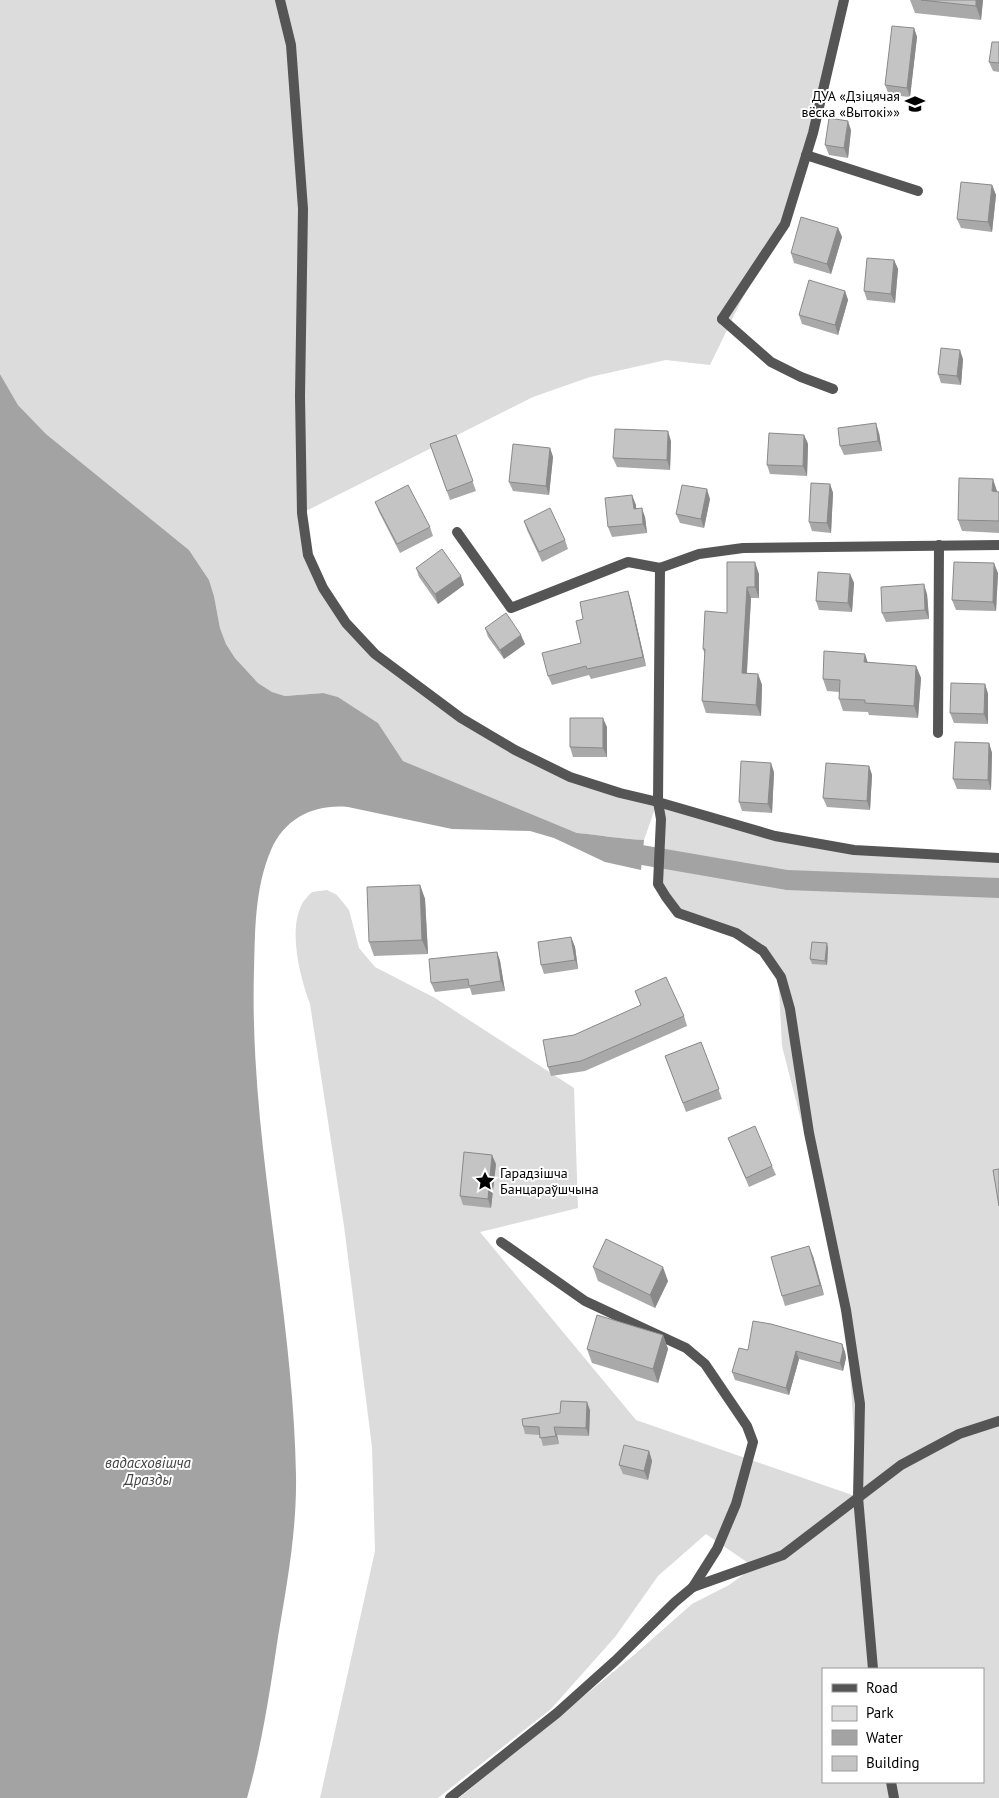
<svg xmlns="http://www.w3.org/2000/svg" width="999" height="1798" font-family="'PT Sans',sans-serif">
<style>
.green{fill:#dcdcdc}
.water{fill:#a3a3a3}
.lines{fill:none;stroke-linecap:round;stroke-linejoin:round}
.canal{stroke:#a3a3a3;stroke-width:20}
.lane{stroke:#555;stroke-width:10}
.street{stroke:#555;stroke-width:10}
.wall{fill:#a9a9a9}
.shaded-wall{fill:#898989}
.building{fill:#c4c4c4;stroke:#898989}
.labels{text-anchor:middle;stroke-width:4;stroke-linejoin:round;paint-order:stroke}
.poi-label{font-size:14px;fill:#000;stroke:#fff;text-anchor:end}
.water-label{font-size:15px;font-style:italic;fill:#444;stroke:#fff}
</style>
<rect width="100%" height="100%" fill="#fff"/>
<path class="green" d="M0,0H844L785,224L742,299L710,365L666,360L590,377L533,397L302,513L308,555L323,588L375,654L461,718L570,777L775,836L854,850L999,858V1798H894L891,1782H983V1669H823V1782H886L890,1798H459L634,1655L692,1604L729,1585L754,1567L706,1534L658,1576L615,1637L551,1709L438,1798H320L375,1551L372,1447L344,1226L310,1004C300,977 288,931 302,904C304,900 309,895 312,892L327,890L337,895L349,910L359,948L375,967L435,998L574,1088L578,1208L480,1232L636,1420L858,1497L846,1309L837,1261L782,1046L779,988L774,966L753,948L730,935L675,917L658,884L657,803L644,840C621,839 599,835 577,833L403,761L378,723L338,697L322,693L285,696L272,692L258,683L235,658L226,644L220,628L214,596L209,580L189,550L46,434L18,405L0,374Z"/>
<path class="water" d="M0,374L18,405L46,434L189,550L209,580L214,596L220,628L226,644L235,658L258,683L272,692L285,696L323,693L338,697L378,723L403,761L577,833C599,835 621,839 644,840L641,870L605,862L554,838L530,831L452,829L348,807C314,804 285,818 271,850C255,887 255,930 254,970C249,1140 293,1305 296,1475C297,1529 287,1584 278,1637C270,1691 262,1745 247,1798H0Z"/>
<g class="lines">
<path class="canal" d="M642,855L787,880L999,888"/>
<g class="lane">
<path d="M806,155L918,191"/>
<path d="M722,319L771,362L801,377L833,389"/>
<path d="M457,532L511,608L628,562L660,568L699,554L743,548L999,545"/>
<path d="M938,733L939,545"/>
<path d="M658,802L660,568"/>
<path d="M501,1242L585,1301L686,1348L705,1364L747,1426L753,1442L736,1504L717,1549L693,1587"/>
</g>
<g class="street">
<path d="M280,0L291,45L303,209L300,396L302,513L308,555L323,588L346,623L375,654L461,718L515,750L570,777L620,793L658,802L775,836L854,850L999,858"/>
<path d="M722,319L785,224L813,133L844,0"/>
<path d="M658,802L661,819L658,884L666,897L678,913L736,933L763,951L781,977L790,1009L809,1133L846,1310L860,1404L858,1497L873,1669"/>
<path d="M891,1782L894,1798"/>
<path d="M450,1798L557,1713L615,1661L675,1602L693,1587L783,1555L901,1465L959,1434L999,1421"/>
</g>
</g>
<g class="wall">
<path d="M910,0H983L981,20L915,13Z"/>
<path d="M914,28L917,37L910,97L889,95L885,85Z"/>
<path d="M999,42V72L993,71L989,62Z"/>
<path d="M851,130L848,158L829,155L825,145Z"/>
<path d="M992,185L996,195L992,232L961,228L957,219Z"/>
<path d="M838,228L842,237L831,274L794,263L791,253Z"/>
<path d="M894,260L898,269L895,303L867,300L864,291Z"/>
<path d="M845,291L848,300L838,335L802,324L799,315Z"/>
<path d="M963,359L961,385L941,383L938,374Z"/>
<path d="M879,433L882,451L844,455L840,446Z"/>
<path d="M456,435L476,491L450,500L430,444Z"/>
<path d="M804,435L808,444L807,476L770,474L767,465Z"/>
<path d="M671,441L670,470L617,467L613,458Z"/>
<path d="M550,448L553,457L549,495L513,491L509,482Z"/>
<path d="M830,484L833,493L831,533L812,531L809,522Z"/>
<path d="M997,491V492H999V533L962,531L958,520Z"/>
<path d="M632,495L636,508L645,517L647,533L612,537L608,527Z"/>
<path d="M710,499L704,528L680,523L676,514Z"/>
<path d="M375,502L430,527L433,536L400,553L379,512Z"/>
<path d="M524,521L565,540L568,549L542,562L527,530Z"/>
<path d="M727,562L759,574V598H751L747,673L758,674L762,685L761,716L706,713L702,701L705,655L703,649L727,613Z"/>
<path d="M416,568L461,576L464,585L438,604L419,577Z"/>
<path d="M998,573L996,611L956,610L952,600Z"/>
<path d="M850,574L854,583L852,612L819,610L816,601Z"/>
<path d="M628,591L631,601L646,666L591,679L589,675L552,685L548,676L581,643L583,619Z"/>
<path d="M927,594L929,619L886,622L882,613Z"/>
<path d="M485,628L525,644L504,659L488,637Z"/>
<path d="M868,663L916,666L921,678L918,718L869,715L868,712L843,711L839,699V692L827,691L823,679Z"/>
<path d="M985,684L988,694V724L954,723L950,713Z"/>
<path d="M607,727V757H573L570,747Z"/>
<path d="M989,743L992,753L991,790L957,789L953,779Z"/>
<path d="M869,766L872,775L870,810L827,807L823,798Z"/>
<path d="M774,772L772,813L742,811L739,802Z"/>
<path d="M420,885L425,899L428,954L374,956L369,942Z"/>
<path d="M571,937L575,947L578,969L544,974L541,965Z"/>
<path d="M828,948L827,965L812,964L810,959Z"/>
<path d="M497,952L500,961L505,991L472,995L470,988L435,992L431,983Z"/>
<path d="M635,991L684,1016L687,1026L585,1071L551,1076L548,1067L574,1035L641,1006Z"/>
<path d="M701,1042L722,1099L686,1112L665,1056Z"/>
<path d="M728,1138L772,1166L776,1175L749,1187Z"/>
<path d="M496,1164L491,1208L463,1205L460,1196Z"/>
<path d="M813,1256L824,1295L785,1306L782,1296Z"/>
<path d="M593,1267L668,1281L655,1308L598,1281Z"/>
<path d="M663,1335L668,1349L658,1383L592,1363L587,1349Z"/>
<path d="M842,1344L845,1352L846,1358L843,1371L799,1359L789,1395L735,1380L732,1372L748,1350Z"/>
<path d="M590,1410L589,1436L557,1435L559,1444L543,1446L540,1435L525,1434L523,1426Z"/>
<path d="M649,1451L652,1461L648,1480L623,1474L619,1465Z"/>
</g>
<g class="shaded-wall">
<path d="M976,0H983L981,20L976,6Z"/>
<path d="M914,28L917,37L910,97L907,88Z"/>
<path d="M848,121L851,130L848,158L844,148Z"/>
<path d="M992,185L996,195L992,232L988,222Z"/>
<path d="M838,228L842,237L831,274L827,264Z"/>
<path d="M894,260L898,269L895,303L891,294Z"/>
<path d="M845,291L848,300L838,335L835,325Z"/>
<path d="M960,350L963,359L961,385L957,376Z"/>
<path d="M876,423L879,433L882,451L878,441Z"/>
<path d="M668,431L671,441L670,470L667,460Z"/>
<path d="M804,435L808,444L807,476L803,466Z"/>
<path d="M550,448L553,457L549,495L546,486Z"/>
<path d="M993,479L997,491V503L992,491Z"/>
<path d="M830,484L833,493L831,533L827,523Z"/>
<path d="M707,489L710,499L704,528L701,519Z"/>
<path d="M632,495L636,505L637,518L634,509Z"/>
<path d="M642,508L645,517L647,533L643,524Z"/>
<path d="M755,562L759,574V598L755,587Z"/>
<path d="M994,563L998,573L996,611L993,602Z"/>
<path d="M850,574L854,583L852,612L848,603Z"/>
<path d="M461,576L464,585L438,604L435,594Z"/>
<path d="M924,584L927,594L929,619L925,610Z"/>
<path d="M747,587L751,598L746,684L742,673Z"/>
<path d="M628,591L631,601L646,666L643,657Z"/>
<path d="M521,635L525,644L504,659L500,650Z"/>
<path d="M865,654L869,666L864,662Z"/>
<path d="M916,666L921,678L918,718L914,706Z"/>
<path d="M758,674L762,685L761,716L756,705Z"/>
<path d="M985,684L988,694V724L984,714Z"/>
<path d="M603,718L607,727V757L603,748Z"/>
<path d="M989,743L992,753L991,790L988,780Z"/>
<path d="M771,763L774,772L772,813L768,804Z"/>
<path d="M869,766L872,775L870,810L867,801Z"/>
<path d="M420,885L425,899L428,954L422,940Z"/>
<path d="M571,937L575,947L578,969L575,960Z"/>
<path d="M827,943L828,948L827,965L825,961Z"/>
<path d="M497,952L500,961L505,991L501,981Z"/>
<path d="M492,1155L496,1164L491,1208L488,1199Z"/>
<path d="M809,1246L813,1256L824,1295L820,1285Z"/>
<path d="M663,1267L668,1281L655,1308L650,1295Z"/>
<path d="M663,1335L668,1349L658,1383L653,1369Z"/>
<path d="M842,1344L845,1352L846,1358L843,1371L840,1363Z"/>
<path d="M796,1351L799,1359L789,1395L786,1388Z"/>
<path d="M587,1402L590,1410L589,1436L586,1428Z"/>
<path d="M554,1427L557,1435L559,1444L556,1436Z"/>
<path d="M649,1451L652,1461L648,1480L644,1471Z"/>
</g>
<g class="building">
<path d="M921,0H976V6Z"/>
<path d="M892,26L914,28L907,88L885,85Z"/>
<path d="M992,42H999V63L989,62Z"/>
<path d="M829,118L848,121L844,148L825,145Z"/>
<path d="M961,182L992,185L988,222L957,219Z"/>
<path d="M801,217L838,228L827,264L791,253Z"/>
<path d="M867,258L894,260L891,294L864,291Z"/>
<path d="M809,280L845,291L835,325L799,315Z"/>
<path d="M941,348L960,350L957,376L938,374Z"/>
<path d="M876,423L878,441L840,446L838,428Z"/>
<path d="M615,429L668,431L667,460L613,458Z"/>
<path d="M769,433L804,435L803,466L767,465Z"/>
<path d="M456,435L473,481L447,491L430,444Z"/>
<path d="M513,444L550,448L546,486L509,482Z"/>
<path d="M959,478L993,479L992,491L999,492V521L958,520Z"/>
<path d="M811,483L830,484L827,523L809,522Z"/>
<path d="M408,485L430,527L397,544L375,502Z"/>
<path d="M682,485L707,489L701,519L676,514Z"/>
<path d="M632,495L634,509L642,508L643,524L608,527L605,498Z"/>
<path d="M550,508L565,540L539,552L524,521Z"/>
<path d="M442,549L461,576L435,594L416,568Z"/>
<path d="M727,562H755V587H747L742,673L758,674L756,705L702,701L705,649H703L705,611L727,613Z"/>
<path d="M954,562L994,563L993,602L952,600Z"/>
<path d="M818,572L850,574L848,603L816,601Z"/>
<path d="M924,584L925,610L882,613L881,587Z"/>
<path d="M628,591L643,657L587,669L586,666L548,676L542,653L581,643L576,621L583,619L580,602Z"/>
<path d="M506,613L521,635L500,650L485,628Z"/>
<path d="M824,651L865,654L864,662L916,666L914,706L865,703V700L839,699L840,680L823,679Z"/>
<path d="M951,683L985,684L984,714L950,713Z"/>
<path d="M570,718H603V748L570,747Z"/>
<path d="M955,742L989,743L988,780L953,779Z"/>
<path d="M741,761L771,763L768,804L739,802Z"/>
<path d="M826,763L869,766L867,801L823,798Z"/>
<path d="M420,885L422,940L369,942L367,887Z"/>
<path d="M571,937L575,960L541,965L538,942Z"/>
<path d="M812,942L827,943L825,961L810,959Z"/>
<path d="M497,952L501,981L469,986L468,979L431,983L429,959Z"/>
<path d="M666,977L684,1016L581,1061L548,1067L543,1040L574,1035L641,1005L635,991Z"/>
<path d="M701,1042L719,1089L683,1103L665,1056Z"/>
<path d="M755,1126L772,1166L746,1178L728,1138Z"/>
<path d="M464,1152L492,1155L488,1199L460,1196Z"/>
<path d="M999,1169V1206L993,1170Z"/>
<path d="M606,1239L663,1267L650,1295L593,1267Z"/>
<path d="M809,1246L820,1285L782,1296L771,1257Z"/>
<path d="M597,1315L663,1335L653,1369L587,1349Z"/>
<path d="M753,1321L771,1324L842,1344L843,1350L840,1363L796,1351L786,1388L732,1372L739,1348L748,1350Z"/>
<path d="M561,1401L587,1402L586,1428L554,1427L556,1436L540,1438L539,1427L523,1426L522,1419L560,1413Z"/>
<path d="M624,1445L649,1451L644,1471L619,1465Z"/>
</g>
<defs>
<symbol id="school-bare" viewBox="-9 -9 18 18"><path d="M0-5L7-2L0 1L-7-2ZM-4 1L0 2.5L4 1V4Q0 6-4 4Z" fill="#000" stroke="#fff" stroke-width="2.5" paint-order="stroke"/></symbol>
<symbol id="sight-bare" viewBox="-9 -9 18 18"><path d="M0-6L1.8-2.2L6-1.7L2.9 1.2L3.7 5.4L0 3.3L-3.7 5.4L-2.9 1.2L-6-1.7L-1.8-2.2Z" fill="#000" stroke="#fff" stroke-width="2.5" paint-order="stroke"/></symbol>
</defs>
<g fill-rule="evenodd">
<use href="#school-bare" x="901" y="90" width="28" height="28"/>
<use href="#sight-bare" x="471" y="1167" width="28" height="28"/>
</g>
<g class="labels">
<g class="poi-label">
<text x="900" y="101">ДУА «Дзіцячая<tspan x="900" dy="16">вёска «Вытокі»»</tspan></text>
<text x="500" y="1178" text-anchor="start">Гарадзішча<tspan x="500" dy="16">Банцараўшчына</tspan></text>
</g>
<g class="water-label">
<text x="148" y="1468">вадасховішча<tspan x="148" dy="17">Дразды</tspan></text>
</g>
</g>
<rect x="822" y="1668" width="162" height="115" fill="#ffffff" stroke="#999999"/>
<rect x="832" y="1684" width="25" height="8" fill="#555555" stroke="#999999"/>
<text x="866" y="1693" font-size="15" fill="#000000">Road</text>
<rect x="832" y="1706" width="25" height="15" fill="#dcdcdc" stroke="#999999"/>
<text x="866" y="1718" font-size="15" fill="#000000">Park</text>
<rect x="832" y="1730" width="25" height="15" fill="#a3a3a3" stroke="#999999"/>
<text x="866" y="1743" font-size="15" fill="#000000">Water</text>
<rect x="832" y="1756" width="25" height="15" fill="#c4c4c4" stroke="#999999"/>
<text x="866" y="1768" font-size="15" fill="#000000">Building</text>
</svg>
